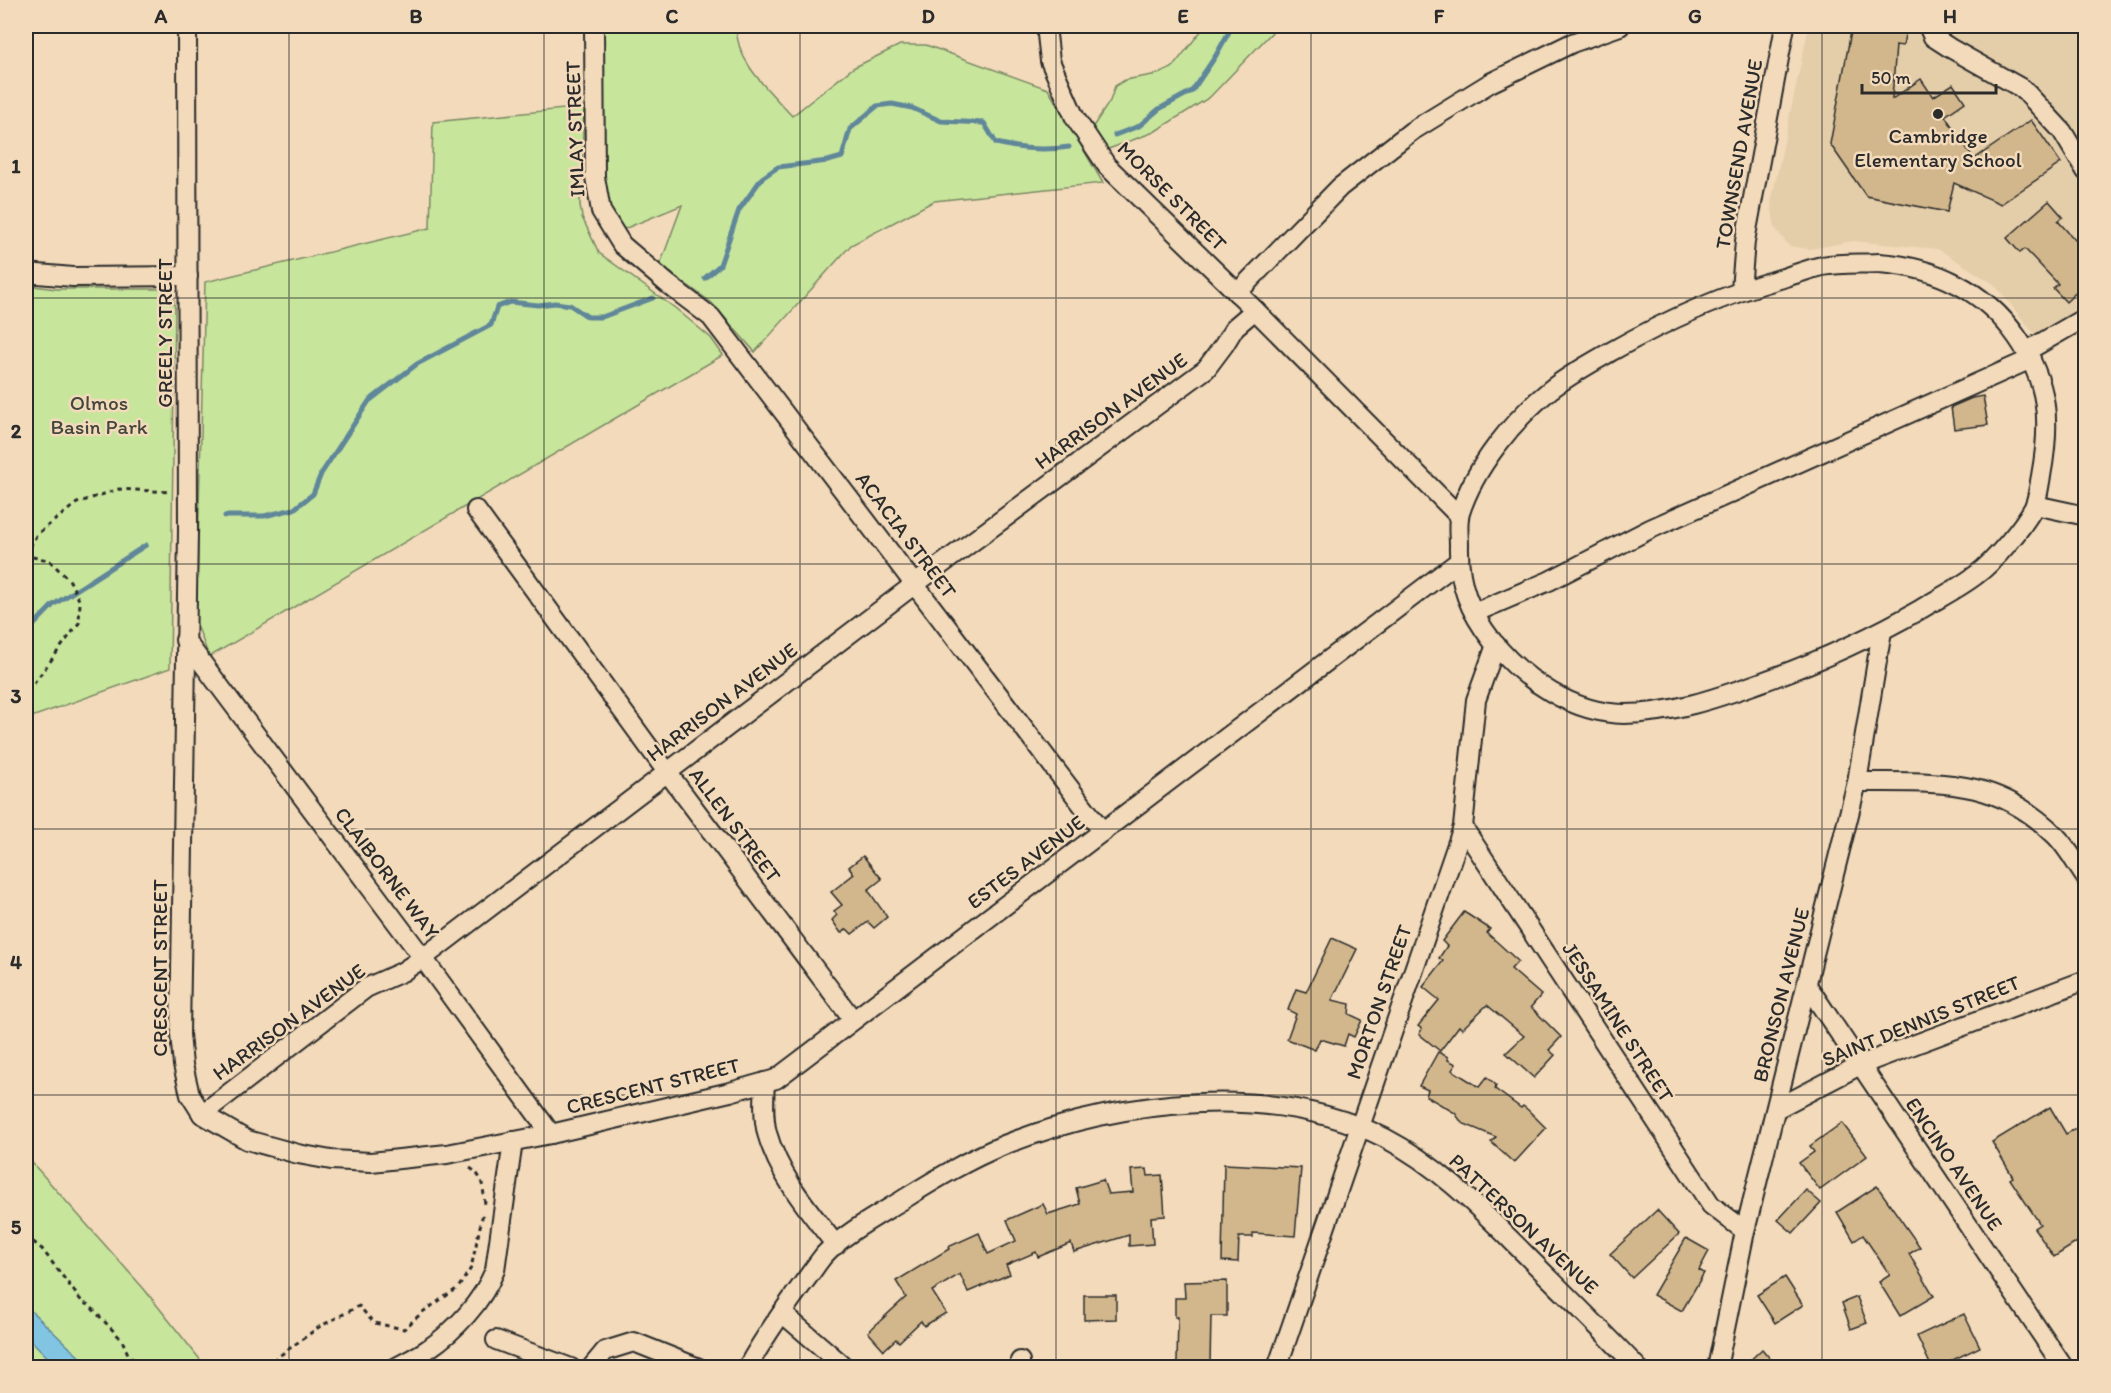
<svg xmlns="http://www.w3.org/2000/svg" width="2111" height="1393" font-family="Itim,sans-serif">
<style>
.built{fill:#e4cda9}
.green{fill:#c8e59c;stroke:#7a8864;stroke-width:1.5}
.water{fill:#82c5e3;stroke:#5f8799;stroke-width:1.5}
.lines{fill:none;stroke-linecap:round;stroke-linejoin:round}
.stream{stroke:#5f8799;stroke-width:5}
.building{fill:#d2b78c;stroke:#2b2b2b;stroke-width:1.5}
.minor-casing{stroke:#2b2b2b;stroke-width:22}
.path{stroke:#2b2b2b;stroke-width:3;stroke-dasharray:4.5 4.5;stroke-linecap:butt}
.minor{stroke:#f2daba;stroke-width:18}
.grid{fill:none;stroke:#2b2b2b;stroke-width:1.5;stroke-opacity:0.55}
.poi-dot{fill:#2b2b2b;stroke:#f2daba;stroke-width:2}
.labels{text-anchor:middle;stroke-width:5;stroke-linejoin:round;paint-order:stroke}
.street-label{font-size:21px;fill:#2b2b2b;stroke:#f2daba}
.poi-label{font-size:21px;fill:#2b2b2b;stroke:#f2daba}
.park-label{font-size:21px;fill:#43473c;stroke:#f2daba}
.neatline{fill:none;stroke:#2b2b2b;stroke-width:2}
.grid-label{font-size:20px;text-anchor:middle;font-weight:bold;fill:#2b2b2b}
</style>
<rect width="100%" height="100%" fill="#f2daba"/>
<filter id="ink" filterUnits="userSpaceOnUse"><feTurbulence type="fractalNoise" baseFrequency=".0167" numOctaves="2"/><feDisplacementMap in="SourceGraphic" scale="12" xChannelSelector="R" yChannelSelector="G"/><feConvolveMatrix kernelMatrix="1 2 1 2 8 2 1 2 1" color-interpolation-filters="sRGB"/></filter>
<g filter="url(#ink)">
<path class="built" d="M1809,26H2085V331L2047,349L1994,284L1938,249L1853,241L1810,249L1789,246L1775,228L1771,203Z"/>
<g class="green">
<path d="M603,26H736C736,63 769,90 792,116L853,68L900,45H926L1048,89L1103,183L934,201L851,245L755,352L712,303L660,265L682,205L619,231L607,207L604,176Z"/>
<path d="M1205,26H1278L1210,97L1154,132L1103,151L1092,128L1110,101L1115,86L1125,80L1158,74L1172,68Z"/>
<path d="M584,107L580,205L582,217L599,253L675,308L711,338L723,355L209,657L196,622L205,282L430,228L433,122Z"/>
<path d="M26,285L56,289H165L173,294L175,309L170,668L26,719Z"/>
<path d="M26,1156L144,1289L206,1367H26Z"/>
</g>
<path class="water" d="M26,1306L90,1367H57L26,1335Z"/>
<g class="lines">
<g class="stream">
<path d="M1115,135L1139,126L1159,109L1192,91L1215,57L1230,30L1236,26"/>
<path d="M705,278L720,265L739,210L762,178L778,167L828,161L842,157L850,129L877,106L892,104L912,108L941,121L984,123L996,143C1021,149 1044,151 1069,147"/>
<path d="M225,516H264L294,509L313,494L321,474L369,401L417,364L491,325L497,307L510,302L538,305L555,303L570,305L588,317H602L653,298"/>
<path d="M26,633L53,605L146,545"/>
</g>
</g>
<g class="building">
<path d="M1852,26H1898L1906,28L1903,46L1896,45L1892,99L1921,79L1933,97L1953,84L1965,102L1945,116L1974,159L2031,120L2061,163L2001,204L1954,183L1947,212L1866,196L1830,144Z"/>
<path d="M2049,201L2063,217L2058,221L2085,251V284L2066,302L2053,288L2058,284L2025,249L2020,253L2007,238Z"/>
<path d="M1983,396L1988,425L1954,429L1951,407L1972,398Z"/>
<path d="M863,856L882,879L868,890L887,917L874,928L868,922L852,934L847,929L841,933L832,920L837,915L834,911L842,905L831,892L854,874L849,867Z"/>
<path d="M1464,912L1490,929L1487,933L1518,961L1511,969L1541,995L1531,1007L1561,1037L1549,1050L1555,1055L1534,1078L1506,1053L1524,1036L1487,1005L1462,1029L1459,1026L1440,1051L1419,1034L1422,1029L1418,1026L1439,1000L1423,987L1443,961L1439,958L1447,946L1442,941Z"/>
<path d="M1332,938L1357,949L1332,1000L1350,1004L1349,1014L1362,1020L1354,1037L1348,1034L1344,1046L1320,1039L1315,1050L1287,1039L1296,1014L1288,1010L1296,989L1306,992Z"/>
<path d="M1438,1052L1448,1057V1060L1456,1064L1452,1070L1479,1087L1487,1077L1496,1085L1495,1089L1521,1108L1523,1106L1528,1110L1546,1128L1514,1163L1491,1142L1496,1137L1462,1123L1455,1113L1426,1096L1428,1090L1419,1086Z"/>
<path d="M2050,1107L2066,1134L2075,1129L2085,1148V1237L2054,1257L2034,1228L2040,1224L2010,1179L2013,1177L1992,1142Z"/>
<path d="M1842,1123L1867,1156L1820,1190L1799,1163L1814,1152L1810,1146Z"/>
<path d="M1224,1164L1301,1168L1295,1236L1253,1233V1237H1239L1238,1262L1222,1261Z"/>
<path d="M1147,1169L1148,1176L1162,1175L1165,1216L1151,1217L1153,1244L1129,1246V1235L1074,1252L1071,1243L1038,1257L1036,1252L1006,1265L1010,1274L968,1292L960,1274L932,1291L946,1313L924,1326L921,1321L899,1342L896,1339L884,1350L868,1332L906,1297L896,1281L949,1249L948,1247L979,1233L988,1254L1016,1241L1007,1220L1043,1204L1048,1214L1080,1204L1076,1188L1103,1180L1108,1194L1133,1192L1131,1170Z"/>
<path d="M1877,1186L1920,1247L1909,1254L1934,1296L1900,1316L1879,1282L1890,1275L1863,1235L1854,1241L1837,1212Z"/>
<path d="M1806,1190L1821,1203L1793,1233L1778,1220Z"/>
<path d="M1657,1210L1679,1234L1632,1278L1610,1254Z"/>
<path d="M1686,1238L1709,1251L1699,1270L1704,1273L1682,1311L1653,1295Z"/>
<path d="M1785,1277L1803,1305L1775,1323L1757,1295Z"/>
<path d="M1227,1281V1316H1211L1210,1364L1177,1363L1178,1317H1175V1298H1185L1184,1282Z"/>
<path d="M1084,1295H1116V1319L1084,1320Z"/>
<path d="M1857,1297L1867,1323L1851,1329L1842,1303Z"/>
<path d="M1964,1314L1980,1347L1936,1368H1932L1917,1336Z"/>
<path d="M1762,1349L1778,1368H1742Z"/>
</g>
<g class="lines">
<defs>
<g id="minor">
<path d="M187,26L188,532L180,1034L183,1065L190,1095L202,1114L247,1140L298,1154L331,1160L371,1162L447,1154L551,1134L730,1092L776,1079L1458,562"/>
<path d="M594,26L595,177L601,211L622,245L669,285L711,317L1103,832"/>
<path d="M1046,26L1050,61L1075,118L1107,166L1255,310L1459,516"/>
<path d="M1928,26L1933,37L1950,48L2023,89L2062,131L2086,171"/>
<path d="M1879,263C1935,267 1984,290 2017,337C2049,383 2051,422 2041,476C2039,486 2038,498 2034,507C2023,527 1994,562 1976,575C1959,588 1939,598 1921,609C1869,639 1815,663 1759,683C1717,698 1670,714 1624,714C1573,713 1525,681 1493,642C1469,611 1458,584 1459,545C1459,535 1457,523 1460,513C1474,468 1514,419 1550,390C1569,375 1591,363 1612,351C1667,320 1723,295 1783,278C1796,274 1809,269 1822,266C1841,263 1860,264 1879,263Z"/>
<path d="M26,273L73,277L188,276"/>
<path d="M1741,290L1745,241L1785,26"/>
<path d="M1237,293L1340,187L1412,131L1490,83L1572,43L1620,26"/>
<path d="M2027,351L2086,317"/>
<path d="M2035,505L2086,516"/>
<path d="M476,510L667,772L853,1020"/>
<path d="M1474,613L1549,581L1650,529L2031,359"/>
<path d="M185,640L423,958L551,1134"/>
<path d="M1857,782C1936,783 1995,775 2056,836C2068,848 2076,864 2086,878"/>
<path d="M1463,827L1711,1205L1745,1231"/>
<path d="M1807,985L2064,1368"/>
<path d="M765,1082C764,1099 763,1117 767,1133C779,1176 809,1211 836,1245"/>
<path d="M1776,1109L1860,1065L2086,980"/>
<path d="M202,1114L366,988L402,972L423,958L915,584L1206,369L1224,345L1235,327L1255,310"/>
<path d="M782,1313L846,1368"/>
<path d="M496,1340L571,1368"/>
<path d="M1020,1361V1368"/>
<path d="M395,1368C406,1362 418,1356 428,1349C456,1330 482,1302 495,1270L513,1141"/>
<path d="M591,1368L605,1351L634,1342L699,1368"/>
<path d="M747,1368C763,1339 782,1312 801,1286C809,1276 816,1265 824,1255C843,1234 880,1214 904,1199C936,1179 969,1159 1004,1145C1119,1100 1271,1081 1385,1138C1439,1166 1480,1209 1523,1252C1561,1290 1600,1328 1638,1368"/>
<path d="M1277,1368L1463,827L1476,700L1496,645"/>
<path d="M1717,1368L1745,1231L1857,782L1882,631"/>
</g>
</defs>
<use href="#minor" class="minor-casing"/>
<g class="path">
<path d="M26,555L37,534L77,503L119,489L169,492"/>
<path d="M26,688L34,683L79,623L80,602L70,581L49,560L26,556"/>
<path d="M470,1168C484,1176 483,1190 485,1204"/>
<path d="M26,1236L42,1249L83,1303L89,1305L122,1340L128,1354L140,1368"/>
<path d="M268,1368L275,1359L319,1327L359,1306L374,1323L404,1329L424,1311L458,1288L471,1268L483,1213"/>
</g>
<use href="#minor" class="minor"/>
</g>
</g>
<path class="grid" d="M289,26V1368M544,26V1368M800,26V1368M1056,26V1368M1311,26V1368M1567,26V1368M1822,26V1368M26,298H2086M26,564H2086M26,829H2086M26,1095H2086"/>
<circle class="poi-dot" cx="1938" cy="114" r="6"/>
<g class="labels">
<g class="street-label">
<text transform="translate(575 129) rotate(-92)" y="7">IMLAY STREET</text>
<text transform="translate(1739 154) rotate(-80)" y="7">TOWNSEND AVENUE</text>
<text transform="translate(1172 196) rotate(45)" y="7">MORSE STREET</text>
<text transform="translate(165 333) rotate(-90)" y="7">GREELY STREET</text>
<text transform="translate(1111 411) rotate(-36)" y="7">HARRISON AVENUE</text>
<text transform="translate(906 535) rotate(53)" y="7">ACACIA STREET</text>
<text transform="translate(722 702) rotate(-37)" y="7">HARRISON AVENUE</text>
<text transform="translate(735 825) rotate(53)" y="7">ALLEN STREET</text>
<text transform="translate(1026 862) rotate(-37)" y="7">ESTES AVENUE</text>
<text transform="translate(387 873) rotate(53)" y="7">CLAIBORNE WAY</text>
<text transform="translate(160 968) rotate(-90)" y="7">CRESCENT STREET</text>
<text transform="translate(1781 995) rotate(-76)" y="7">BRONSON AVENUE</text>
<text transform="translate(1379 1002) rotate(-71)" y="7">MORTON STREET</text>
<text transform="translate(1921 1021) rotate(-22)" y="7">SAINT DENNIS STREET</text>
<text transform="translate(289 1022) rotate(-36)" y="7">HARRISON AVENUE</text>
<text transform="translate(1618 1022) rotate(57)" y="7">JESSAMINE STREET</text>
<text transform="translate(653 1086) rotate(-14)" y="7">CRESCENT STREET</text>
<text transform="translate(1954 1164) rotate(56)" y="7">ENCINO AVENUE</text>
<text transform="translate(1524 1224) rotate(43)" y="7">PATTERSON AVENUE</text>
</g>
<g class="poi-label">
<text x="1938" y="143">Cambridge<tspan x="1938" dy="24">Elementary School</tspan></text>
</g>
<g class="park-label">
<text x="99" y="410">Olmos<tspan x="99" dy="24">Basin Park</tspan></text>
</g>
</g>
<rect width="2111" height="1393" fill="none" stroke="#f2daba" stroke-width="66"/>
<path d="M1862 84v9h134v-9" fill="none" stroke="#2b2b2b" stroke-width="3"/>
<text x="1871" y="84" font-size="18" fill="#2b2b2b" stroke="#f2daba" stroke-width="4.5" paint-order="stroke">50 m</text>
<rect x="33" y="33" width="2045" height="1327" class="neatline"/>
<g class="grid-label">
<text x="161" y="23">A</text>
<text x="416" y="23">B</text>
<text x="672" y="23">C</text>
<text x="928" y="23">D</text>
<text x="1183" y="23">E</text>
<text x="1439" y="23">F</text>
<text x="1695" y="23">G</text>
<text x="1950" y="23">H</text>
<text x="16" y="173">1</text>
<text x="16" y="438">2</text>
<text x="16" y="703">3</text>
<text x="16" y="969">4</text>
<text x="16" y="1234">5</text>
</g>
</svg>
